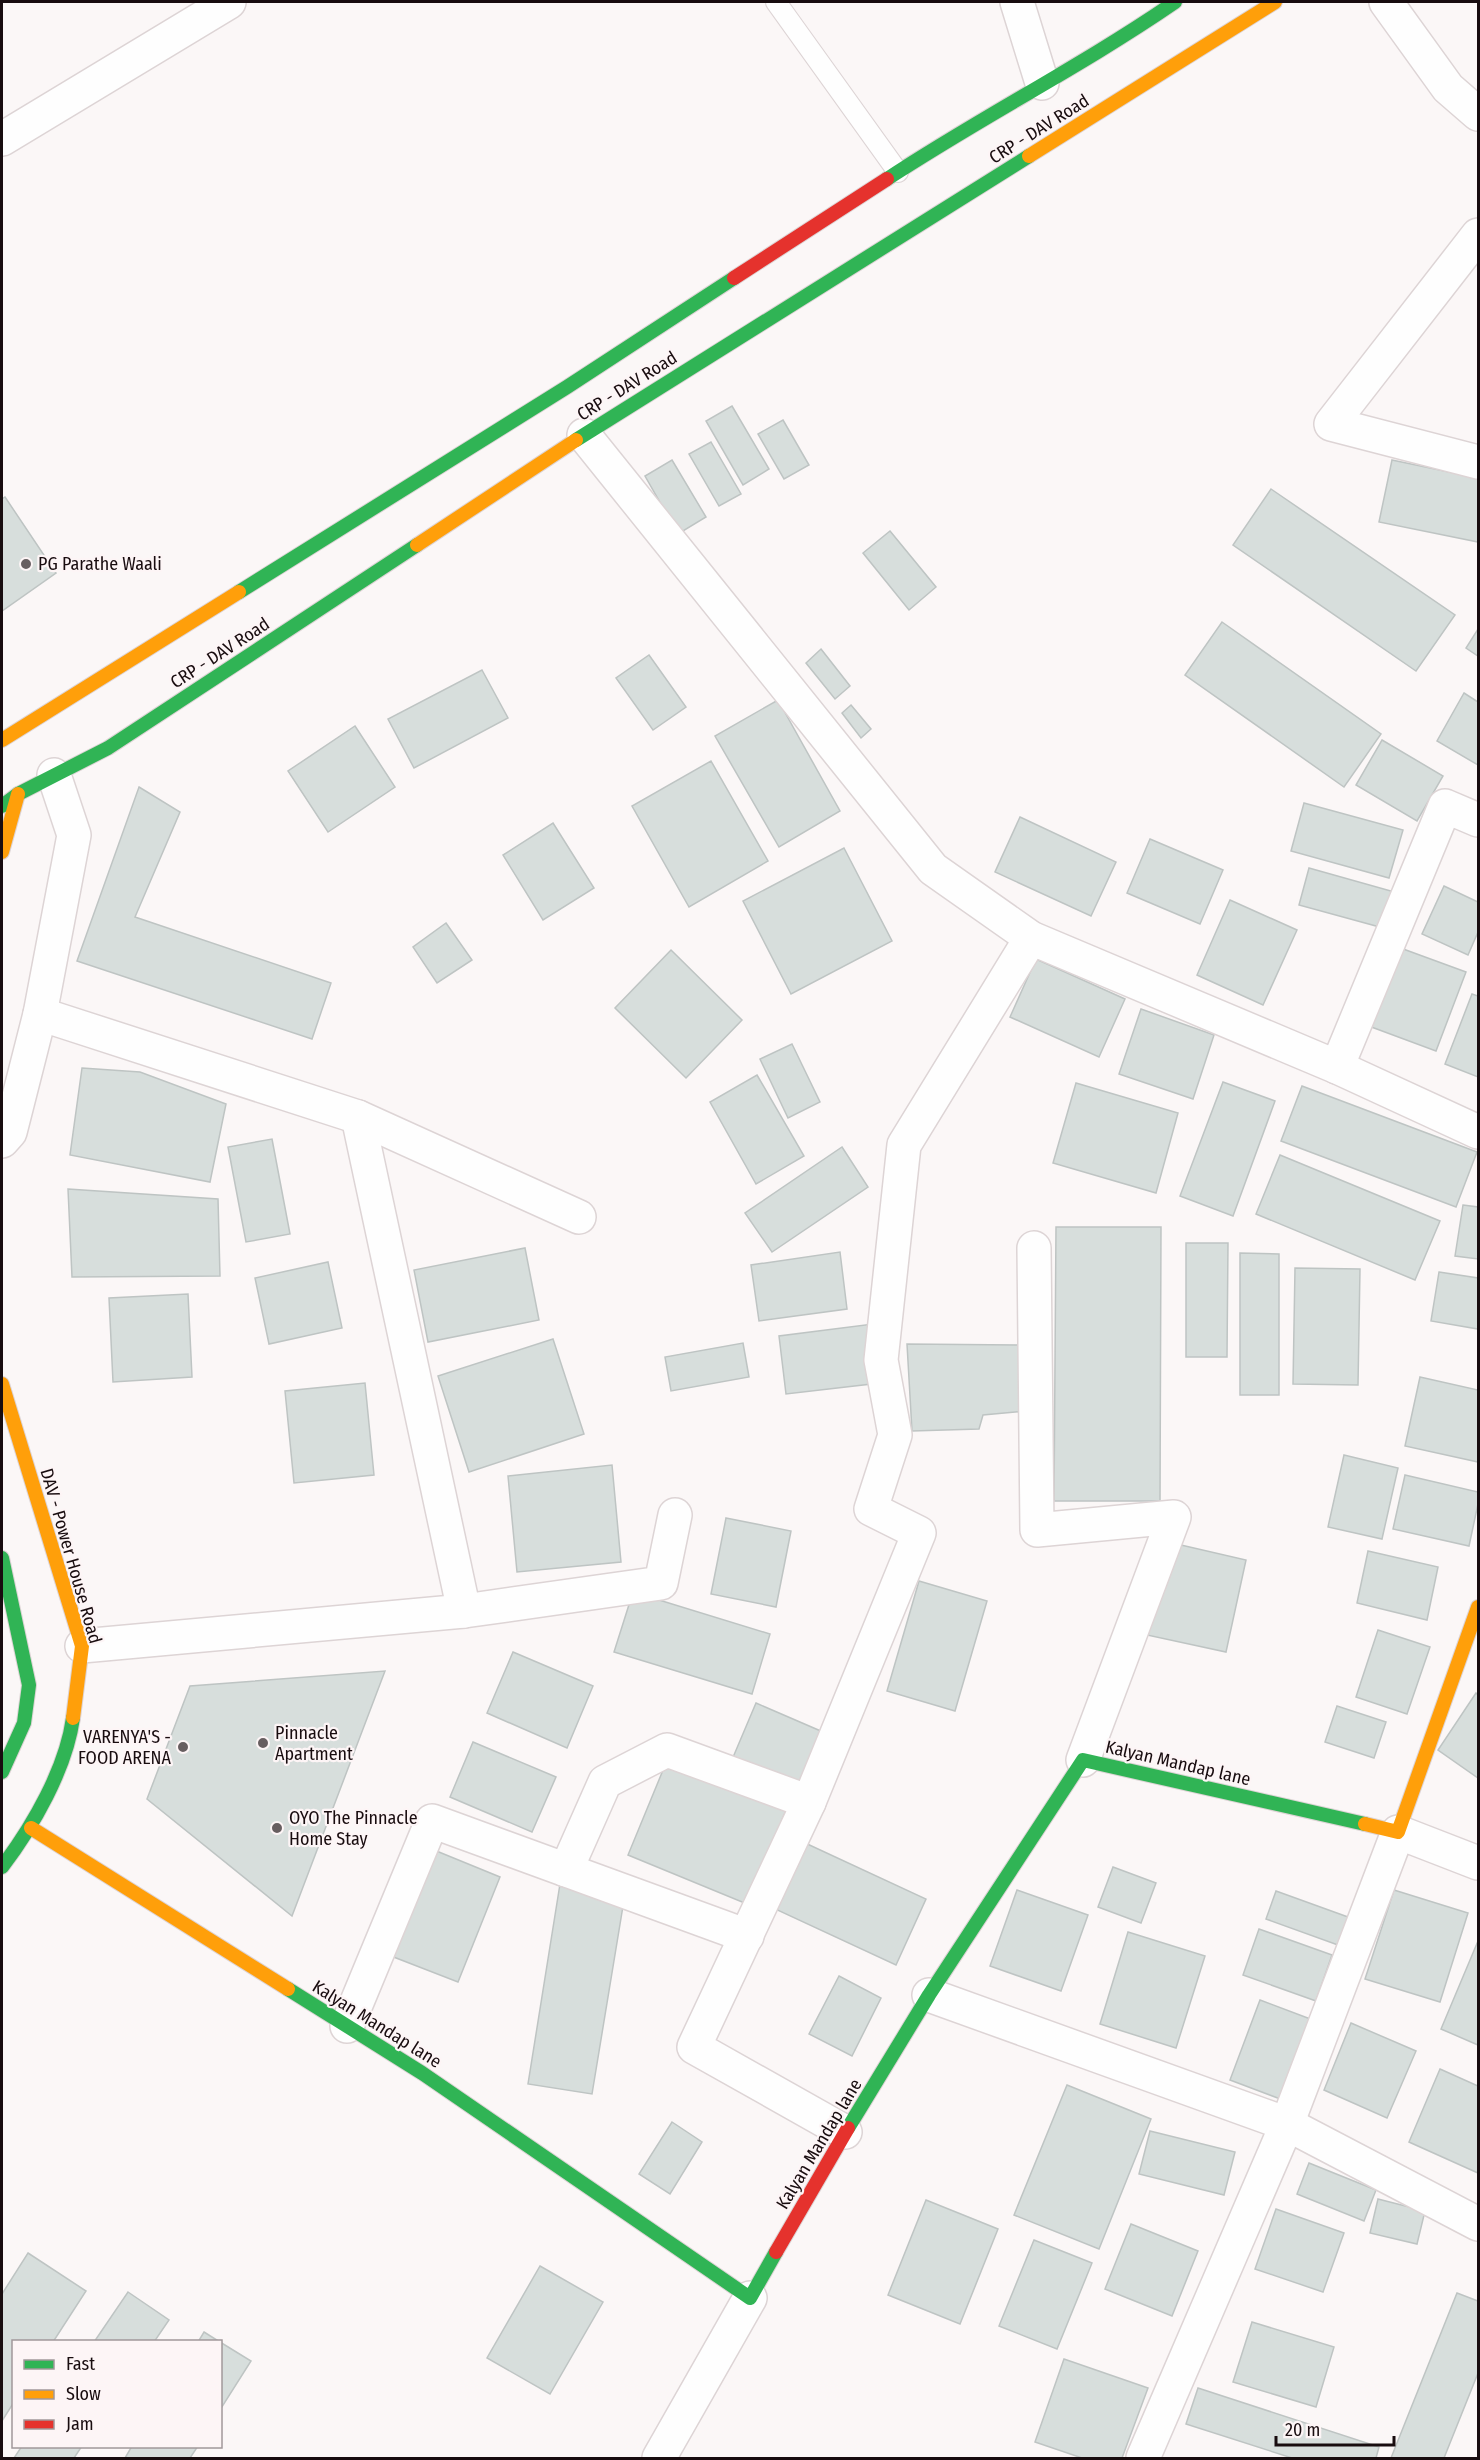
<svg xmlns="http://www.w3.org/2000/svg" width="1480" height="2460" font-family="'Fira Sans Condensed',sans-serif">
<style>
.building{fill:#d7dedc;stroke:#bec4c3;stroke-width:1.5}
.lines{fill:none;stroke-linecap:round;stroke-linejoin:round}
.lane-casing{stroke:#ddd4d5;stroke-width:22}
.street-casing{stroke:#ddd4d5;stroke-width:36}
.fast-casing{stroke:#ddd4d5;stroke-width:16}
.slow-casing{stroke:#ddd4d5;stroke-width:16}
.jam-casing{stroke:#ddd4d5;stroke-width:16}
.lane{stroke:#fefefe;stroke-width:20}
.street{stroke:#fefefe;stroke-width:33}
.fast{stroke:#30b455;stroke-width:14}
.slow{stroke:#ff9f0a;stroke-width:14}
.jam{stroke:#e5322d;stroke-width:14}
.poi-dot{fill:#675e60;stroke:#fdf5f6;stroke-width:2}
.labels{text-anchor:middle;stroke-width:4.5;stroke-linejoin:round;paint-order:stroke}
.street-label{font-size:18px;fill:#180c0f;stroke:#fdf5f6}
.poi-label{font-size:18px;fill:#180c0f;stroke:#fdf5f6;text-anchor:start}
</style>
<rect width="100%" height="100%" fill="#fbf7f7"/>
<g class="building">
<path d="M732,406L769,469L743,485L706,421Z"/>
<path d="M783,420L809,465L784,479L758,434Z"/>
<path d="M711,442L741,494L719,506L689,454Z"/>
<path d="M672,460L706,517L678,534L645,476Z"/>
<path d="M1392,460L1478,478V542L1379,522Z"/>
<path d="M1271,489L1455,615L1416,671L1233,545Z"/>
<path d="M5,497L56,573L2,611V499Z"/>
<path d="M890,531L936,587L909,610L863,553Z"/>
<path d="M1222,622L1381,734L1344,787L1185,675Z"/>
<path d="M1478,629V656L1466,648Z"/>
<path d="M821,649L850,686L835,699L806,663Z"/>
<path d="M649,655L686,707L653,730L616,678Z"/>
<path d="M482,670L508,718L414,768L388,719Z"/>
<path d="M1464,693L1478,702V765L1437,741Z"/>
<path d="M778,700L840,811L779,847L715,736Z"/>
<path d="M851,705L871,729L861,738L842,713Z"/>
<path d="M355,726L395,787L328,832L288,771Z"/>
<path d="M1382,740L1443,776L1417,821L1356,785Z"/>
<path d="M711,761L768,861L689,907L632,806Z"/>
<path d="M139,787L180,812L135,917L331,983L312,1039L77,961Z"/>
<path d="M1304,803L1403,830L1389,878L1291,851Z"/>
<path d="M1020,817L1116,862L1091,916L995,872Z"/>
<path d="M553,823L594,888L543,920L503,855Z"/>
<path d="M1150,839L1223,870L1200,924L1127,893Z"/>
<path d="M844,848L892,941L791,994L743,901Z"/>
<path d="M1309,868L1398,893L1387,929L1299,905Z"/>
<path d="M1444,886L1478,902V932L1468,955L1422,934Z"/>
<path d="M1230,900L1297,930L1263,1005L1197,975Z"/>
<path d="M446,923L472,960L437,983L413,947Z"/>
<path d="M1395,946L1466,972L1436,1051L1366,1025Z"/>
<path d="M671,950L742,1020L686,1078L615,1008Z"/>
<path d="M1036,959L1125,999L1099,1057L1010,1017Z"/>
<path d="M1472,994L1478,996V1077L1445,1064Z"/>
<path d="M1141,1009L1214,1035L1193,1099L1119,1074Z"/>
<path d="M792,1044L820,1102L788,1118L760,1059Z"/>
<path d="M82,1068L140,1072L226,1104L210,1182L70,1155Z"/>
<path d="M757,1075L804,1156L756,1184L710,1102Z"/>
<path d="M1223,1082L1275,1101L1233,1216L1180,1196Z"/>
<path d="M1076,1083L1178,1113L1156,1193L1053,1163Z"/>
<path d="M1302,1086L1477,1152L1456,1207L1281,1141Z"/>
<path d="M272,1139L290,1234L246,1242L228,1147Z"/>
<path d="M842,1147L868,1187L772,1252L745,1213Z"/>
<path d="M1280,1155L1440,1221L1415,1280L1256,1214Z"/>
<path d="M68,1189L218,1199L220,1276L72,1277Z"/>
<path d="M1463,1205L1478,1207V1259L1455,1256Z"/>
<path d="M1056,1227H1161L1160,1501H1054Z"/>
<path d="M1186,1243H1228L1227,1357H1186Z"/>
<path d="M525,1248L539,1320L428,1342L414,1270Z"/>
<path d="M840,1252L847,1309L759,1321L751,1265Z"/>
<path d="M1240,1253L1279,1254V1395H1240Z"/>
<path d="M328,1262L342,1328L269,1344L255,1278Z"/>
<path d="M1295,1268L1360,1269L1358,1385L1293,1384Z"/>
<path d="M1439,1272L1478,1278V1329L1431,1321Z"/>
<path d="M188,1294L192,1377L113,1382L109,1298Z"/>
<path d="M873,1324L880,1383L786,1394L779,1336Z"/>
<path d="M553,1339L584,1434L469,1472L438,1376Z"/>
<path d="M743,1343L749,1377L671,1391L665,1357Z"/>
<path d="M907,1344L1021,1345L1027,1411L983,1415L979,1429L912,1431Z"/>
<path d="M1420,1377L1478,1390V1462L1405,1446Z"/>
<path d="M365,1383L374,1475L294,1483L285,1391Z"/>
<path d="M1344,1455L1398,1468L1382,1539L1328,1527Z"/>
<path d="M612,1465L621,1562L517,1572L508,1476Z"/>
<path d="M1405,1475L1478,1492V1504L1469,1546L1393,1529Z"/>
<path d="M726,1518L791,1531L776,1607L711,1594Z"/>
<path d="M1168,1542L1246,1560L1226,1652L1147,1635Z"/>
<path d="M1368,1551L1438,1567L1427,1620L1357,1603Z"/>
<path d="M919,1581L987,1601L955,1711L887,1691Z"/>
<path d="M633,1592L770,1634L752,1694L614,1652Z"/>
<path d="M1378,1630L1430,1647L1407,1714L1356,1697Z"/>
<path d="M513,1652L593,1686L567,1748L487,1713Z"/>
<path d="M385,1671L292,1916L147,1799L190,1686Z"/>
<path d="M1476,1693L1478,1695V1778L1438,1750Z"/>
<path d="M756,1703L823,1732L798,1791L731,1762Z"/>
<path d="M1337,1706L1386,1722L1374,1758L1325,1742Z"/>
<path d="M473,1742L556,1777L532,1832L450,1797Z"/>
<path d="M668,1758L787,1808L747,1904L628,1855Z"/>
<path d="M803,1842L926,1899L896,1965L773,1908Z"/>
<path d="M434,1850L500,1877L458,1982L391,1956Z"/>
<path d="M1113,1867L1156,1883L1141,1923L1098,1907Z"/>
<path d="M560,1884L625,1894L592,2094L528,2084Z"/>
<path d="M1017,1890L1088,1915L1061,1991L990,1966Z"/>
<path d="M1394,1890L1468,1913L1440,2002L1365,1979Z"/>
<path d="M1276,1891L1348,1917L1338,1945L1266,1919Z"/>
<path d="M1259,1929L1332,1955L1316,2001L1243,1975Z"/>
<path d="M1128,1932L1205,1956L1176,2048L1100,2024Z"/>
<path d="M1478,1941V2045L1441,2029Z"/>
<path d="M839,1976L881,1998L852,2056L809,2034Z"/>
<path d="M1260,2000L1313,2020L1283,2100L1230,2080Z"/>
<path d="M1351,2023L1416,2051L1387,2118L1324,2090Z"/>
<path d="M1440,2069L1478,2086V2173L1409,2142Z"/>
<path d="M1067,2085L1151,2119L1099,2249L1014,2215Z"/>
<path d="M672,2122L702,2142L670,2194L639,2174Z"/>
<path d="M1150,2131L1235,2152L1224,2195L1139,2174Z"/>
<path d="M1309,2163L1376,2190L1364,2221L1297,2194Z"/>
<path d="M1378,2199L1425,2211L1417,2244L1370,2233Z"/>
<path d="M926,2200L998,2229L960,2324L888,2295Z"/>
<path d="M1276,2209L1344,2233L1323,2292L1255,2269Z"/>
<path d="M1131,2224L1198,2251L1172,2316L1105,2289Z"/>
<path d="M1034,2240L1092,2263L1057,2349L999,2326Z"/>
<path d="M28,2253L86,2291L53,2342H14V2402L2,2421V2294Z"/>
<path d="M540,2266L603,2302L550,2394L487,2358Z"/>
<path d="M128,2292L169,2320L154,2342H94Z"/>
<path d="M1457,2293L1478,2301V2373L1444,2458H1391Z"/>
<path d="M1252,2322L1334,2347L1316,2407L1233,2382Z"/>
<path d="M204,2332L220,2342H198Z"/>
<path d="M220,2342L251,2361L220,2410Z"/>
<path d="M1064,2359L1148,2388L1122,2458H1082L1035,2442Z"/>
<path d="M1198,2388L1379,2447L1376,2458H1292L1186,2424Z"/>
<path d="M22,2446H82L74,2458H14Z"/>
<path d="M132,2446H198L190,2458H125Z"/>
</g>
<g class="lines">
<defs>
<path id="lane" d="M776,2L898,172"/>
<g id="street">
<path d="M1017,2L1042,83"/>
<path d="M1386,2L1448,88L1478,114"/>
<path d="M2,139L229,2"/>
<path d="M1478,235L1331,424L1478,462"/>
<path d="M584,435L933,869L1031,938L1337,1067L1478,1132"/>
<path d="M54,775L74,835L40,1014L358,1117L579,1217"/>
<path d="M1337,1067L1445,806L1478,820"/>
<path d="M358,1117L464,1611"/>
<path d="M2,1141L10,1132L40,1014"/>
<path d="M1034,1248L1037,1530L1174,1517L1083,1760"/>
<path d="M82,1646L464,1611L661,1583L675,1515"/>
<path d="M566,1870L605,1782L667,1750L809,1802"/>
<path d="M929,1995L1287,2124L1478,2224"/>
<path d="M347,2026L432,1821L747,1936"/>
<path d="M845,2132L694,2047L809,1802L919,1533L871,1509L895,1435L881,1360L904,1145L1031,938"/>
<path d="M659,2458L750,2298"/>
<path d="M1143,2458L1287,2124L1398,1832L1478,1863"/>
</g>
<g id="fast">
<path d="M887,179C981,117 1082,66 1175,2"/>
<path d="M576,440L1029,156"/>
<path d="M239,592L567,387L734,278"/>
<path d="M2,806L18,794L108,748L417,545"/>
<path d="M2,1558L29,1685L24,1723L2,1772"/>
<path d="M2,1867C33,1826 66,1769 73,1718"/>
<path d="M288,1989L422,2073L750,2298L776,2252"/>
<path d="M848,2128L929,1995L1083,1760L1365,1824"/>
</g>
<g id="slow">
<path d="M1029,156L1275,2"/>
<path d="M417,545L576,440"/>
<path d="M2,740L239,592"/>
<path d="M2,852L18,794"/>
<path d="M2,1384L82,1646L73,1718"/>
<path d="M1365,1824L1398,1832L1478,1607"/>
<path d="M31,1828L288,1989"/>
</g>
<g id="jam">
<path d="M734,278L887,179"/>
<path d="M776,2252L848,2128"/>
</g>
</defs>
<use href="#lane" class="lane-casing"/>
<use href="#street" class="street-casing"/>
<use href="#fast" class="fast-casing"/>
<use href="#slow" class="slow-casing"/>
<use href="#jam" class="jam-casing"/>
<use href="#lane" class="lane"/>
<use href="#street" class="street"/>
<use href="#fast" class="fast"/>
<use href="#slow" class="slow"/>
<use href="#jam" class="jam"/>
</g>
<g class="poi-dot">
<circle cx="26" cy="564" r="6"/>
<circle cx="263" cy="1743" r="6"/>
<circle cx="183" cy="1747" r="6"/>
<circle cx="277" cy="1828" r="6"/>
</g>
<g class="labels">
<g class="street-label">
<text transform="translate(1039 129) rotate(-32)" y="6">CRP - DAV Road</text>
<text transform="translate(627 386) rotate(-32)" y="6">CRP - DAV Road</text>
<text transform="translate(220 653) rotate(-33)" y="6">CRP - DAV Road</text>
<text transform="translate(71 1556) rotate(74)" y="6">DAV - Power House Road</text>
<text transform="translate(1178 1763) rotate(13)" y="6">Kalyan Mandap lane</text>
<text transform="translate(377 2024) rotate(32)" y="6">Kalyan Mandap lane</text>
<text transform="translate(819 2144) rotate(-59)" y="6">Kalyan Mandap lane</text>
</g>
<g class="poi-label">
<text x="38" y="570">PG Parathe Waali</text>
<text x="275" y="1739">Pinnacle<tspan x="275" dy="21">Apartment</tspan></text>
<text x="171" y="1743" text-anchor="end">VARENYA'S -<tspan x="171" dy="21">FOOD ARENA</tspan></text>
<text x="289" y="1824">OYO The Pinnacle<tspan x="289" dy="21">Home Stay</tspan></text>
</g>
</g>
<rect width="1480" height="2460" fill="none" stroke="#180c0f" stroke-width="6"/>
<rect x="12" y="2340" width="210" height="108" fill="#fdf5f6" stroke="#a1989a" stroke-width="1.5"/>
<rect x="24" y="2360" width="30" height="9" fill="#30b455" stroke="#a1989a" stroke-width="1.5"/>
<text x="66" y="2370" font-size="18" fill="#180c0f">Fast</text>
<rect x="24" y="2390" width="30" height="9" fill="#ff9f0a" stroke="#a1989a" stroke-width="1.5"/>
<text x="66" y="2400" font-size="18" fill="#180c0f">Slow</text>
<rect x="24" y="2420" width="30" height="9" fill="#e5322d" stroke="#a1989a" stroke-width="1.5"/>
<text x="66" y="2430" font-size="18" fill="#180c0f">Jam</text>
<path d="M1276 2436v9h118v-9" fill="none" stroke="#180c0f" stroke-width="3"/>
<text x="1285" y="2436" font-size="18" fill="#180c0f" stroke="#fdf5f6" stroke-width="4.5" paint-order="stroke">20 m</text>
</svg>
